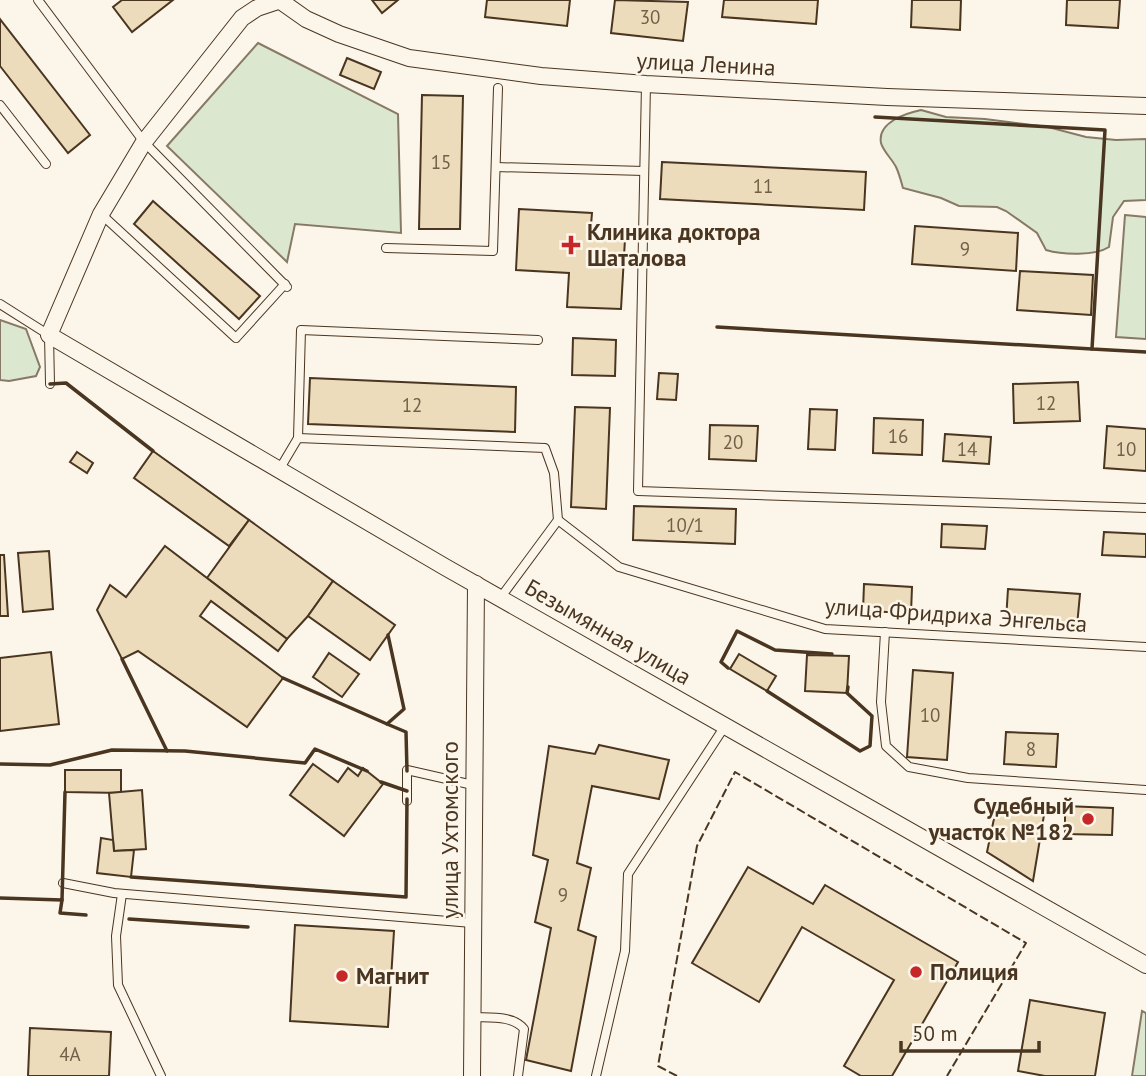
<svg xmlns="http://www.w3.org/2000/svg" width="1146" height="1076" font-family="'PT Sans',sans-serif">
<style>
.green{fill:#dce7d0;stroke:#887966;stroke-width:2}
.building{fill:#ecdcbc;stroke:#4a3520;stroke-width:2}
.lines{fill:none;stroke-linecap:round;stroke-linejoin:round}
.lane-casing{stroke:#4a3520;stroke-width:10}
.street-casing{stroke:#4a3520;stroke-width:18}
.lane{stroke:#fbf6e9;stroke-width:8}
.street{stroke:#fbf6e9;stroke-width:16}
.fence{stroke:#4a3520;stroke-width:2;stroke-dasharray:9 3.5;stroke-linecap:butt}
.wall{stroke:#4a3520;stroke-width:3.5}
.poi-dot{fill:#c62828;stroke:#fbf6e9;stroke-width:2.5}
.labels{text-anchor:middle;stroke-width:5;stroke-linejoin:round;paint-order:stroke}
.number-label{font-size:19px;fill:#725f47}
.street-label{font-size:23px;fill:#4a3520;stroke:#fbf6e9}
.poi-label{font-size:23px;font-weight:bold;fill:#4a3520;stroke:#fbf6e9;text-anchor:start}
</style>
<rect width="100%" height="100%" fill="#fbf6e9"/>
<g class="green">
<path d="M258,43L398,114L401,233L295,224L287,262L167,146Z"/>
<path d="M921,110L946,117L985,119L1048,127L1086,137L1116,140L1146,139V200L1124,201L1113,217L1109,247C1095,256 1063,255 1046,250L1037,233L1006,211L997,207L959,206L941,198L903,188C901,181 899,173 896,167C892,159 883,151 881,143C877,122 907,113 921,110Z"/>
<path d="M1125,215L1146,217V339L1116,337Z"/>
<path d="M0,320L26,329L40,367L36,376L9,381L0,380Z"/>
<path d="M1142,1011L1146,1013V1076H1132Z"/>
</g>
<g class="building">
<path d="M122,0H173L132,32L113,7Z"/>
<path d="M372,0H398L382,13Z"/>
<path d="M487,0H570L567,26L485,17Z"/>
<path d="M615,0L688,2L683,41L611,33Z"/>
<path d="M724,0H818L816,24L722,17Z"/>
<path d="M912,0H961L960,30L911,27Z"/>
<path d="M1067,0H1120L1118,28L1066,25Z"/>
<path d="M0,19L90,135L68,153L0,66Z"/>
<path d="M347,58L381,72L374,89L340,75Z"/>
<path d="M422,95L463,96L460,229H419Z"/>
<path d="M662,162L866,172L864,210L660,199Z"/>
<path d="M153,201L260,296L239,319L134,224Z"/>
<path d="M519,209L592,213L590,237L625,239L621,309L567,307L569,273L516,270Z"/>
<path d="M915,226L1018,233L1016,271L912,264Z"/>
<path d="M1020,271L1093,275L1091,315L1017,310Z"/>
<path d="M573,338L616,340L615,376L572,375Z"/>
<path d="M659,373L678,374L676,400L657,399Z"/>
<path d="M310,378L516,387L515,432L308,424Z"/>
<path d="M1078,382L1080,421L1014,423L1013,384Z"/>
<path d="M575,407L610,408L606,509L571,507Z"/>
<path d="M810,409L837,410L835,450L808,449Z"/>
<path d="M874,418L923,420L922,455L873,453Z"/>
<path d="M710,425L758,426L756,461L709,459Z"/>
<path d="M1107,426L1146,429V471L1104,468Z"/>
<path d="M945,434L991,437L989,464L943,461Z"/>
<path d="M153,451L249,520L229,546L134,478Z"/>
<path d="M77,452L93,463L87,473L70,462Z"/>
<path d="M634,506L736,509L735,544L633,540Z"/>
<path d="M249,520L333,581L308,616L287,639L207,578Z"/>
<path d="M942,524L987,526L985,549L941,547Z"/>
<path d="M1104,532L1146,534V557L1102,555Z"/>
<path d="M165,546L287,639L278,651L211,601L200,616L283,678L247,727L138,651L122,659L97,610L110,585L126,597Z"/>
<path d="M49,551L53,609L23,612L18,553Z"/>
<path d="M0,555H4L8,616H0Z"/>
<path d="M333,581L395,625L370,660L308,616Z"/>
<path d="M864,584L912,587L911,613L863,611Z"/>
<path d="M1008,589L1080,594L1077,626L1006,620Z"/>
<path d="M51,652L59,724L0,731V658Z"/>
<path d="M329,653L359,674L342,697L313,677Z"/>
<path d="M739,654L776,676L767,691L730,669Z"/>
<path d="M807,655L849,656L847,693L805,691Z"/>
<path d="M913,670L953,673L947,760L907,757Z"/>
<path d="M1006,732L1058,734L1056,767L1004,764Z"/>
<path d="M599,745L669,760L659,799L592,786L577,863L591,868L578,930L596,937L571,1071L526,1060L551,928L535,922L548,860L533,855L549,746L595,754Z"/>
<path d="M313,764L338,782L348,768L358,776L363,768L383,784L344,836L290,795Z"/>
<path d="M65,770H121V793L65,792Z"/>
<path d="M142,790L146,849L114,851L109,793Z"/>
<path d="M1065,806L1113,808L1112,835L1065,834Z"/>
<path d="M996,809H1045L1033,881L987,852Z"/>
<path d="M101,838L113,840L114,851L134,850L131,877L97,873Z"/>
<path d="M748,867L813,904L825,885L958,962L892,1076H861L844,1066L894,980L802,927L759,1002L692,963Z"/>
<path d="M295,925L394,931L388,1027L290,1021Z"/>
<path d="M1030,1000L1105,1013L1095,1076H1045L1018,1071Z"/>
<path d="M30,1028L111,1032L109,1076H28Z"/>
</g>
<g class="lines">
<defs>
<g id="lane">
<path d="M38,0L144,142L287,287"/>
<path d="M646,84L638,491L1146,508"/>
<path d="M0,105L46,164"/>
<path d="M496,167L644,171"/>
<path d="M101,214L236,338L285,284"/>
<path d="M386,248L493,251L498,88"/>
<path d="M0,304L49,335L50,384"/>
<path d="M298,438L301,330L538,340"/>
<path d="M279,470L298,438L545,448L554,473L558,520L619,567L825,629L1146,647"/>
<path d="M501,597L558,520"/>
<path d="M885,632L881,702L886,746L909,767L968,778L1146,790"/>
<path d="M407,801V770L473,785"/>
<path d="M63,883L114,893L472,923"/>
<path d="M122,894L116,936L118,985L161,1076"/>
<path d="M472,1017C489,1018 513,1015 524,1029L518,1076"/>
<path d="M596,1076L625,951L628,874L725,726"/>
</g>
<g id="street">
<path d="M279,0L306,19L339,34L409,58L541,76L646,84L887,97L1146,106"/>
<path d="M281,0L257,8L242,18L144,142L101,214L49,335L445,567L1146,965"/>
<path d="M472,1076L476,584"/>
</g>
</defs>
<use href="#lane" class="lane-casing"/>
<use href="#street" class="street-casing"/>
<use href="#lane" class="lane"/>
<use href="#street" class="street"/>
<path class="fence" d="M677,1076L658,1066L697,846L735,772L1026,943L947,1076"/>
<g class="wall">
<path d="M875,117L1105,130L1092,349L1146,352"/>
<path d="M717,327L1092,349"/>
<path d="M50,384L66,383L153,451"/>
<path d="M122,659L167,751"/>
<path d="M728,668L721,662L737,631L775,650L832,654"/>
<path d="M283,678L387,724L404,709L388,635"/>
<path d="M767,691L860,751L870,746L872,716L847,693L848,687"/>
<path d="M387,724L406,732L407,771"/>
<path d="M0,764L50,765L112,750L185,751L305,763L315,749L367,771"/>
<path d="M381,782L407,791"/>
<path d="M131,877L406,897L407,799"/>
<path d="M0,898L62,900L65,792"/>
<path d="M62,900L60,913L86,915"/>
<path d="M129,919L248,927"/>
</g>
</g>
<g class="poi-dot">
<path d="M567.5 234.5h7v7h7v7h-7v7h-7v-7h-7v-7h7z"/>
<circle cx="1088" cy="819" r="7"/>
<circle cx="916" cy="972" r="7"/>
<circle cx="342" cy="976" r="7"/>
</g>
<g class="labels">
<g class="number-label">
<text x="650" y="24">30</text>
<text x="441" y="169">15</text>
<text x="763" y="193">11</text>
<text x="965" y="256">9</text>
<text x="1046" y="410">12</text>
<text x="412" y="412">12</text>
<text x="898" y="443">16</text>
<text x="733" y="449">20</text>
<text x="967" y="456">14</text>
<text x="1126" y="456">10</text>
<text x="685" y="532">10/1</text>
<text x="930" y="722">10</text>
<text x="1031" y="756">8</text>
<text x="563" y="902">9</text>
<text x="70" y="1061">4А</text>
</g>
<g class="street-label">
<text transform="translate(706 64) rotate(3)" y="8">улица Ленина</text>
<text transform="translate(956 615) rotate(4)" y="8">улица Фридриха Энгельса</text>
<text transform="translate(608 632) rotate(30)" y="8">Безымянная улица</text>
<text transform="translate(450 830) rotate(-90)" y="8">улица Ухтомского</text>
</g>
<g class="poi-label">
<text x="587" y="240">Клиника доктора<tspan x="587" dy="26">Шаталова</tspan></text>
<text x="1074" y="814" text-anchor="end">Судебный<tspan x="1074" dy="26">участок №182</tspan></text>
<text x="930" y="980">Полиция</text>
<text x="356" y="984">Магнит</text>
</g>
</g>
<path d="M901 1041v10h138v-10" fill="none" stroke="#4a3520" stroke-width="3.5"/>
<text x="912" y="1041" font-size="21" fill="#4a3520" stroke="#fbf6e9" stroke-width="5" paint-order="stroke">50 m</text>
</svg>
